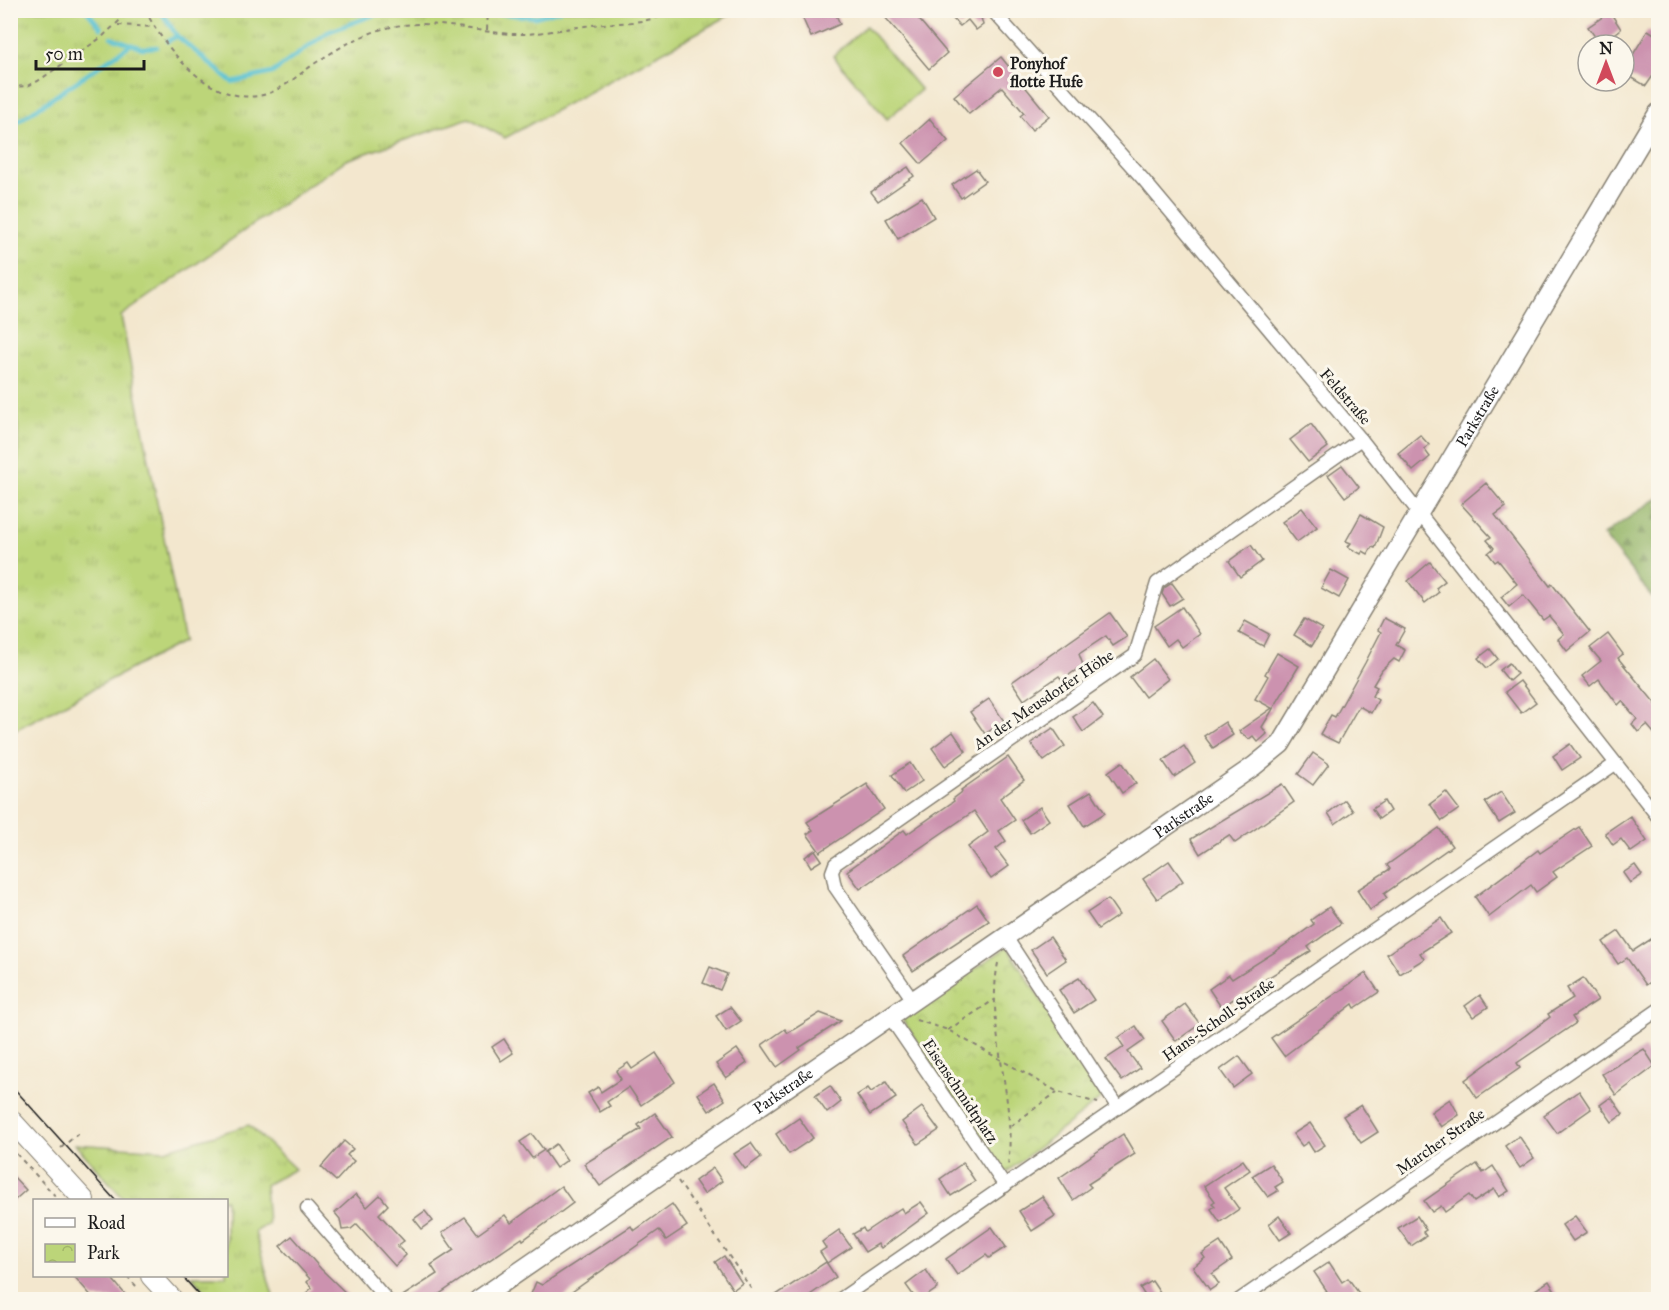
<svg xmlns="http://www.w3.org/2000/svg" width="1669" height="1310" font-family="'IM FELL Great Primer',serif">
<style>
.grass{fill:url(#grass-tufts);stroke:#6c784a;stroke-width:1.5}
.forest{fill:url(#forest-firs);stroke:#586942;stroke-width:1.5}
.park{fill:url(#park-crowns);stroke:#6c784a;stroke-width:1.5}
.pitch{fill:#bcd579;stroke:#6c784a;stroke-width:1.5}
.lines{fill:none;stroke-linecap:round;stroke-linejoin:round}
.stream{stroke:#57c1d2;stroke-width:4.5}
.building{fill:#cc92af}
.street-casing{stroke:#888275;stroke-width:15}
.secondary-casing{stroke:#888275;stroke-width:21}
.primary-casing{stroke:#888275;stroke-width:22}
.path{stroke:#888275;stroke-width:2;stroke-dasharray:4.5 4.5;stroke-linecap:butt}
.street{stroke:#fff;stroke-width:12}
.secondary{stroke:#fff;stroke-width:18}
.primary{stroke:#fff;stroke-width:20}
.tram{stroke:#1c1c1c;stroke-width:1.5}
.poi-dot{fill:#d1495b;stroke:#fbf7ec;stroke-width:2}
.labels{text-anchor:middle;stroke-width:6;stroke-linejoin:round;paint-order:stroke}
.poi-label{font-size:16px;font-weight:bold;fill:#1c1c1c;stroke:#fbf7ec;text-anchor:start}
.street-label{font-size:16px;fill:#1c1c1c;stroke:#fbf7ec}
</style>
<defs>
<pattern id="grass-tufts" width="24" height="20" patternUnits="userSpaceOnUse" patternTransform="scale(1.5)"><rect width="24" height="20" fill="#bcd579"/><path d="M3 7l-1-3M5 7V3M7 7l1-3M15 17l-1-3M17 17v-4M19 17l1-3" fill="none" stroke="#a1b668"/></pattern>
<pattern id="forest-firs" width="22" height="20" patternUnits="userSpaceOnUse" patternTransform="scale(1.5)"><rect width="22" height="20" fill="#95b669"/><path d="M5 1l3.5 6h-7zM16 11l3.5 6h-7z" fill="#799356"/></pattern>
<pattern id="park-crowns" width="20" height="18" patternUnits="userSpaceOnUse" patternTransform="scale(1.5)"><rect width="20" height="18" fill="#bcd579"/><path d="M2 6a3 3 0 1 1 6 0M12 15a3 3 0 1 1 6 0" fill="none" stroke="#a1b668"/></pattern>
</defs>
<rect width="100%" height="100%" fill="#fbf7ec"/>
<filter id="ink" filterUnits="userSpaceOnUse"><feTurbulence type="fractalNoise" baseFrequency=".0167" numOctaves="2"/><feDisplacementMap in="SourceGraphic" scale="12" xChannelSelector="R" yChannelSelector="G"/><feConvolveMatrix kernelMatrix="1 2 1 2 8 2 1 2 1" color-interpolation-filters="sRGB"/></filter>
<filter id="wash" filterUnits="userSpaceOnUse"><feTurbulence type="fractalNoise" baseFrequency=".008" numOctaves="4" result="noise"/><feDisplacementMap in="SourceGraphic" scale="24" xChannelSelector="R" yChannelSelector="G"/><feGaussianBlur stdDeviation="1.35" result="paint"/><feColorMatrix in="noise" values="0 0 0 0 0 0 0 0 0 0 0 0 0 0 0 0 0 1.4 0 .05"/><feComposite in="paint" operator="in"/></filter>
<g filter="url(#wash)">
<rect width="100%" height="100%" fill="#f3e7ce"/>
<g class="grass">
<path d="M11,10H737V11L505,138L469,118L346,160L121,316L184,641L11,732L10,499C22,462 20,419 10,382Z"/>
<path d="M249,1125L295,1169L265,1185L268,1224L255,1232L274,1299H213L192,1276H226V1200H125L75,1144L165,1150Z"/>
</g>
<path class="forest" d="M1658,498V601L1656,602L1603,535Z"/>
<path class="park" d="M1007,947L1103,1097L1004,1174L902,1019Z"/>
<path class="pitch" d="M866,26L921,90L887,119L833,56Z"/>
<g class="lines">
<g class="stream">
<path d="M86,10L101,28"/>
<path d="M160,10L177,36L232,82L272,73L328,32L382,12L418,10"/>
<path d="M463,10L535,17L560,10"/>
<path d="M111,37L142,48L157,47"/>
<path d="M168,41L177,36"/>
<path d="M10,127L130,45"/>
</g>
</g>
<g id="blocks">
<g class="building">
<path d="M799,10H834L840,24L811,37Z"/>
<path d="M879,10H911L947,53L929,69Z"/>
<path d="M959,10H979L983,25L976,30L968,20L960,26L951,17Z"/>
<path d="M1610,12L1621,29L1601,45L1588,27Z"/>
<path d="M1648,30L1659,37V67L1646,86L1624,73V54L1631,58Z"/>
<path d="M1001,57L1049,116L1032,130L1020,116L1024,113L1002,87L969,114L954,96Z"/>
<path d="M930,119L948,141L921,164L903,143Z"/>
<path d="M908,167L914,176L878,201L871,192Z"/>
<path d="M976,169L985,181L961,198L952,185Z"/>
<path d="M922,197L934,217L898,239L886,219Z"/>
<path d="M1311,424L1328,447L1308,462L1290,440Z"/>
<path d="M1420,435L1429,445L1424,449L1430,457L1413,471L1398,453Z"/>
<path d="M1342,465L1359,487L1345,497L1328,475Z"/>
<path d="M1486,483L1506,507L1495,515L1550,586L1552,584L1590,632L1567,651L1558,639L1564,634L1549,616L1543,620L1523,595L1509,607L1501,597L1517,584L1498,560L1495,562L1488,553L1494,548L1487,540L1491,537L1461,504Z"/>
<path d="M1302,508L1317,527L1297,542L1282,522Z"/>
<path d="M1361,514L1383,527L1375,548L1372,547L1368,554L1363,551L1361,554L1348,547L1351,543L1346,541Z"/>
<path d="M1251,545L1262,561L1240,577L1229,561Z"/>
<path d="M1430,562L1445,581L1436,588L1439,592L1425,603L1408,581Z"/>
<path d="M1331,570L1349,580L1339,598L1321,588Z"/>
<path d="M1172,583L1183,598L1170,606L1162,594L1164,588Z"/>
<path d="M1182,607L1200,634L1182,647L1176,639L1167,646L1154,626Z"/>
<path d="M1110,613L1127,637L1113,646L1106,636L1079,654L1083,665L1062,680L1059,676L1024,700L1012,682Z"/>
<path d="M1384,618L1405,629L1396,645L1405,650L1399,662L1394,659L1382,670L1373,685L1377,687L1372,696L1378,700L1371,713L1359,706L1338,743L1320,734L1331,715L1335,717L1365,663L1381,632L1378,630Z"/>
<path d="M1304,619L1322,629L1312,646L1294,635Z"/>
<path d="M1245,621L1269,634L1263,646L1239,633Z"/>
<path d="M1608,634L1623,654L1618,658L1659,708V739L1647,725L1638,732L1632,724L1637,719L1622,701L1618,705L1599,679L1590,686L1582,676L1601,661L1590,648Z"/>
<path d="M1490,649L1498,659L1487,668L1478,658Z"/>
<path d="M1277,653L1299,666L1262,727L1267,734L1258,742L1253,736L1249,739L1239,731L1272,708L1255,699L1268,676L1265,674Z"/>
<path d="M1153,659L1168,679L1145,697L1130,677Z"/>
<path d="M1509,663L1517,674L1509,681L1500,670Z"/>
<path d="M1520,681L1536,702L1521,713L1505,692Z"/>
<path d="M989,699L1004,721L985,734L970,712Z"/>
<path d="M1093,703L1103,717L1083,732L1073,717Z"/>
<path d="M1225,722L1233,735L1213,748L1204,736Z"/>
<path d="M1053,728L1065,746L1044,761L1031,743Z"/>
<path d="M953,732L966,751L945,766L932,748Z"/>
<path d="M1570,744L1580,758L1562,770L1553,756Z"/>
<path d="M1184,746L1195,763L1174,777L1163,761Z"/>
<path d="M1313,753L1329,764L1313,785L1298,774Z"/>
<path d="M1008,757L1024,780L1000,798L1015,820L999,831L1006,841L996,849L1009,866L991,879L968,847L988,832L974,811L860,889L847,871L904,830L907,834L954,801L953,799L962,792L961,790Z"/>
<path d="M1122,762L1136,783L1122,793L1108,772Z"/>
<path d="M910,763L922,781L904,793L892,775Z"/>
<path d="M867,784L884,809L820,852L807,834L813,830L807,822Z"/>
<path d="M1282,784L1294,802L1235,843L1229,835L1200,854L1191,839Z"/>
<path d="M1091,791L1105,813L1084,826L1070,804Z"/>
<path d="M1446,792L1459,809L1442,821L1430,804Z"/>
<path d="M1501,792L1515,813L1499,823L1485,802Z"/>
<path d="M1345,800L1353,811L1335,824L1328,813Z"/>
<path d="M1384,801L1390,811L1379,819L1372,809Z"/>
<path d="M1040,807L1049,820L1030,833L1021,820Z"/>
<path d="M1630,816L1647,841L1631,852L1621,839L1613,845L1605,833Z"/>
<path d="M1579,827L1592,846L1553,872L1557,877L1536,892L1531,885L1489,917L1475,897L1538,850L1540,853Z"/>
<path d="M1439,828L1452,846L1384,894L1387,898L1370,910L1357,890L1390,869L1387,865Z"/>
<path d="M815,850L822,860L811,867L805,857Z"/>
<path d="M1169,861L1183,881L1157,899L1143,879Z"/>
<path d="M1635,865L1642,875L1630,883L1623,873Z"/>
<path d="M1108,899L1119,915L1098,929L1087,913Z"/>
<path d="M977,904L989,921L913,971L903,956Z"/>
<path d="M1329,907L1341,923L1308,947L1311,951L1221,1007L1209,989L1229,975L1232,979L1275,952L1314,924L1311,920Z"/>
<path d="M1441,918L1451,933L1420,953L1424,959L1400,974L1387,954Z"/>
<path d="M1619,931L1633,951L1659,934V976L1646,985L1627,958L1618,964L1603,942Z"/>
<path d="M1050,937L1066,960L1047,973L1031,950Z"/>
<path d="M710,967L727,974L720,990L703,983Z"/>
<path d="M1366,973L1379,992L1355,1008L1353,1004L1284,1056L1271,1038Z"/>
<path d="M1079,978L1094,1000L1074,1013L1059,990Z"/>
<path d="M1583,978L1598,1000L1572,1017L1576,1023L1517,1063L1520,1068L1477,1098L1465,1080L1550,1017L1548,1014L1573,998L1567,988Z"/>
<path d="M1480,995L1488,1007L1473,1017L1465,1006Z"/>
<path d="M1185,1004L1200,1024L1176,1041L1162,1021Z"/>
<path d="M730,1007L741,1021L726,1031L716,1016Z"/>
<path d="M820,1013L841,1021L799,1048L801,1050L777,1067L762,1045L785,1029L788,1033Z"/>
<path d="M1136,1026L1145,1040L1128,1052L1140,1068L1122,1081L1106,1059L1124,1047L1118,1038Z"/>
<path d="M504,1039L513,1053L501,1061L492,1047Z"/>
<path d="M737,1049L747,1063L726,1078L716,1064Z"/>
<path d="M1644,1049L1655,1066L1616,1095L1602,1074Z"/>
<path d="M656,1053L675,1082L641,1105L629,1087L607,1102L610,1106L600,1112L588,1093L598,1087L601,1092L621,1079L616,1071L628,1063L632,1069Z"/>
<path d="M1239,1056L1252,1074L1233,1088L1220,1070Z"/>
<path d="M886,1082L896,1098L870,1115L857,1095L868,1088L871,1092Z"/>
<path d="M714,1083L725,1100L709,1111L698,1094Z"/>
<path d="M830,1086L841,1102L827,1113L815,1096Z"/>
<path d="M1579,1091L1591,1109L1557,1133L1544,1115Z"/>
<path d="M1611,1097L1623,1114L1612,1122L1600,1105Z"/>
<path d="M1450,1099L1459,1115L1441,1127L1431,1112Z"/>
<path d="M1361,1105L1378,1132L1361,1143L1343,1116Z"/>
<path d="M922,1107L939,1130L918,1144L902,1122Z"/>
<path d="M655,1113L672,1137L600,1186L584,1164L641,1129L638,1125Z"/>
<path d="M799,1118L813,1138L789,1154L776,1134Z"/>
<path d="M1310,1123L1325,1145L1314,1152L1308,1142L1302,1146L1293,1134Z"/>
<path d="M532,1134L544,1150L532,1158L520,1142Z"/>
<path d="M1123,1134L1135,1154L1088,1184L1091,1187L1073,1200L1059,1178Z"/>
<path d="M1519,1136L1534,1158L1520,1168L1505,1146Z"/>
<path d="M344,1141L353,1149L347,1155L354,1161L336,1181L321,1167Z"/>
<path d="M751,1143L761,1157L745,1169L734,1154Z"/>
<path d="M556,1144L567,1160L556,1168L545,1152Z"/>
<path d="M1243,1160L1250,1170L1224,1188L1239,1209L1220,1222L1211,1209L1215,1206L1212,1203L1215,1201L1204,1186Z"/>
<path d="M963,1163L975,1181L951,1196L940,1179Z"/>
<path d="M1271,1164L1283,1182L1275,1187L1278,1191L1268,1197L1252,1176Z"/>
<path d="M1477,1164L1483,1173L1493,1166L1509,1191L1499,1197L1494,1189L1474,1202L1469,1195L1445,1212L1441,1206L1432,1212L1424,1201Z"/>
<path d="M713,1168L722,1181L704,1194L695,1181Z"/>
<path d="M10,1173L26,1190L10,1204Z"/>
<path d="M561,1186L573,1203L523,1240L522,1238L432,1299H398L437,1274L431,1265L454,1250L442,1233L465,1217L478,1234L505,1215L511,1223Z"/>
<path d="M356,1194L367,1207L380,1195L388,1205L379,1214L404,1241L397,1246L406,1255L395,1266L357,1224L351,1229L342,1230L340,1219L335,1213Z"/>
<path d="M1042,1196L1055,1216L1032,1231L1019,1211Z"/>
<path d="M921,1202L929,1213L881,1248L878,1244L865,1252L853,1234L863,1228L865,1232L901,1208L904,1213Z"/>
<path d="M672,1204L687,1226L666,1240L659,1230L562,1299H536L531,1294L536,1282L542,1285L546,1282L631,1226L634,1231Z"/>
<path d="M425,1211L433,1221L422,1229L414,1219Z"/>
<path d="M1279,1216L1291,1233L1280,1240L1269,1224Z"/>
<path d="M1417,1216L1426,1230L1423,1232L1426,1236L1411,1246L1398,1228Z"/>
<path d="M1575,1216L1587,1232L1573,1241L1562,1225Z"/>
<path d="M992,1227L1006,1247L989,1258L986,1255L957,1275L946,1259Z"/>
<path d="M839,1230L851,1247L827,1263L820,1252L826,1248L822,1242Z"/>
<path d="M292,1236L321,1269L352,1299H299L312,1288L307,1282L310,1279L280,1246Z"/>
<path d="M1220,1242L1232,1260L1212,1274L1219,1284L1210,1290L1193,1267L1205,1258L1202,1254Z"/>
<path d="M724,1256L742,1283L733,1290L715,1262Z"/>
<path d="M826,1262L836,1277L804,1299H770Z"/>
<path d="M1329,1262L1342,1282L1348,1278L1363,1299H1314L1327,1291L1314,1272Z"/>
<path d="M926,1270L938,1288L922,1299H916L906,1285Z"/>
<path d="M73,1275H109L129,1299H94Z"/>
<path d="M1152,1281L1164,1299H1147L1140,1288Z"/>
<path d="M1549,1281L1557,1295L1550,1299H1541L1535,1290Z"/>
</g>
</g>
</g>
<g filter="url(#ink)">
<use href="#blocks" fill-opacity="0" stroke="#888275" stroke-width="1.5"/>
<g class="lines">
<defs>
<g id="street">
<path d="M992,10L1143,179L1361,439L1658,817"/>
<path d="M1006,937L1118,1108"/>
<path d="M913,1000L835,887L832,872L835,864L1135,655L1157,583L1361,439"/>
<path d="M889,1016L1005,1186"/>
<path d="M307,1208L387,1300"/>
<path d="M839,1300L1615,764"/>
<path d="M1239,1300L1658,1010"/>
</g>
<g id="secondary">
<path id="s1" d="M478,1300L1254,766L1281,744L1658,113"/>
</g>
<g id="primary">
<path d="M10,1119L84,1200"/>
<path d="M151,1276L173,1300"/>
</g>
</defs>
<use href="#street" class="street-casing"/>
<use href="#secondary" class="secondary-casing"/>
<use href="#primary" class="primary-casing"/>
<g class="path">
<path d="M145,10C163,44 196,87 236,95C272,103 291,79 317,62C338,48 366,32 391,27C432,18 472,32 513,34C544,35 573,26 604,24C628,22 653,23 674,10"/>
<path d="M118,25L154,27"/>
<path d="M487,30L488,10"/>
<path d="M10,87L27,86L38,81L102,37L131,10"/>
<path d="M10,399L13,442L10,473"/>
<path d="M998,963C985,1030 1017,1098 1008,1165"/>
<path d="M916,1020L948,1030L1058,1092L1098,1103"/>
<path d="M948,1030L994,1000"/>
<path d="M1011,1126L1057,1092"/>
<path d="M10,1147L59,1200"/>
<path d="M61,1148L80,1132"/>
<path d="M678,1181L752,1290"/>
<path d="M127,1276L137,1287"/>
</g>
<use href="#street" class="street"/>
<use href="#secondary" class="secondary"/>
<use href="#primary" class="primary"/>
<g class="tram">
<path d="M10,1084L115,1200"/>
<path d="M182,1276L204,1300"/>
</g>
</g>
</g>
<circle class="poi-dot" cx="998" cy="72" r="6"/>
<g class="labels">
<g class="poi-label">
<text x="1010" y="69">Ponyhof<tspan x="1010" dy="18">flotte Hufe</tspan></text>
</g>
<g class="street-label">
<text transform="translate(1346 396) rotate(49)" y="6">Feldstraße</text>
<text dy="6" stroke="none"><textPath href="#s1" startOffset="1359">Parkstraße</textPath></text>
<text transform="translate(1043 699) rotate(-34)" y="6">An der Meusdorfer Höhe</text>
<text dy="6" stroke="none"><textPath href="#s1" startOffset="856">Parkstraße</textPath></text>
<text transform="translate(1218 1019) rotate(-35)" y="6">Hans-Scholl-Straße</text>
<text dy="6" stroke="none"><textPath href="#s1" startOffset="370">Parkstraße</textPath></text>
<text transform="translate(961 1091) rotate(56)" y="6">Eisenschmidtplatz</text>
<text transform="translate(1440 1141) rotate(-35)" y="6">Marcher Straße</text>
</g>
</g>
<rect width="1669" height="1310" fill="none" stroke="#fbf7ec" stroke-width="36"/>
<rect x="33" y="1199" width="195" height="78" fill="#fbf7ec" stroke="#a29f99" stroke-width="1.5"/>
<rect x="45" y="1218" width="30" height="9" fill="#ffffff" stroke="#a29f99" stroke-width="1.5"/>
<text x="87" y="1229" font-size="18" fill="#1c1c1c">Road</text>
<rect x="45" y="1244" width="30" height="18" fill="url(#park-crowns)" stroke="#a29f99" stroke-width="1.5"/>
<text x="87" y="1259" font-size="18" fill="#1c1c1c">Park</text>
<g transform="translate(1606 63)"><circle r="28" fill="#fbf7ec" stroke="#a29f99" stroke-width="1.5"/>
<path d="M0-4.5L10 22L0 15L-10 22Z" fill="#d1495b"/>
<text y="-9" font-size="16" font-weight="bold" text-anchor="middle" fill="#1c1c1c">N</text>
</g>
<path d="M36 60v9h108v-9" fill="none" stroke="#1c1c1c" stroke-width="3"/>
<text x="45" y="60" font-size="18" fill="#1c1c1c" stroke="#fbf7ec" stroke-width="4.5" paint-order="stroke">50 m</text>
</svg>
